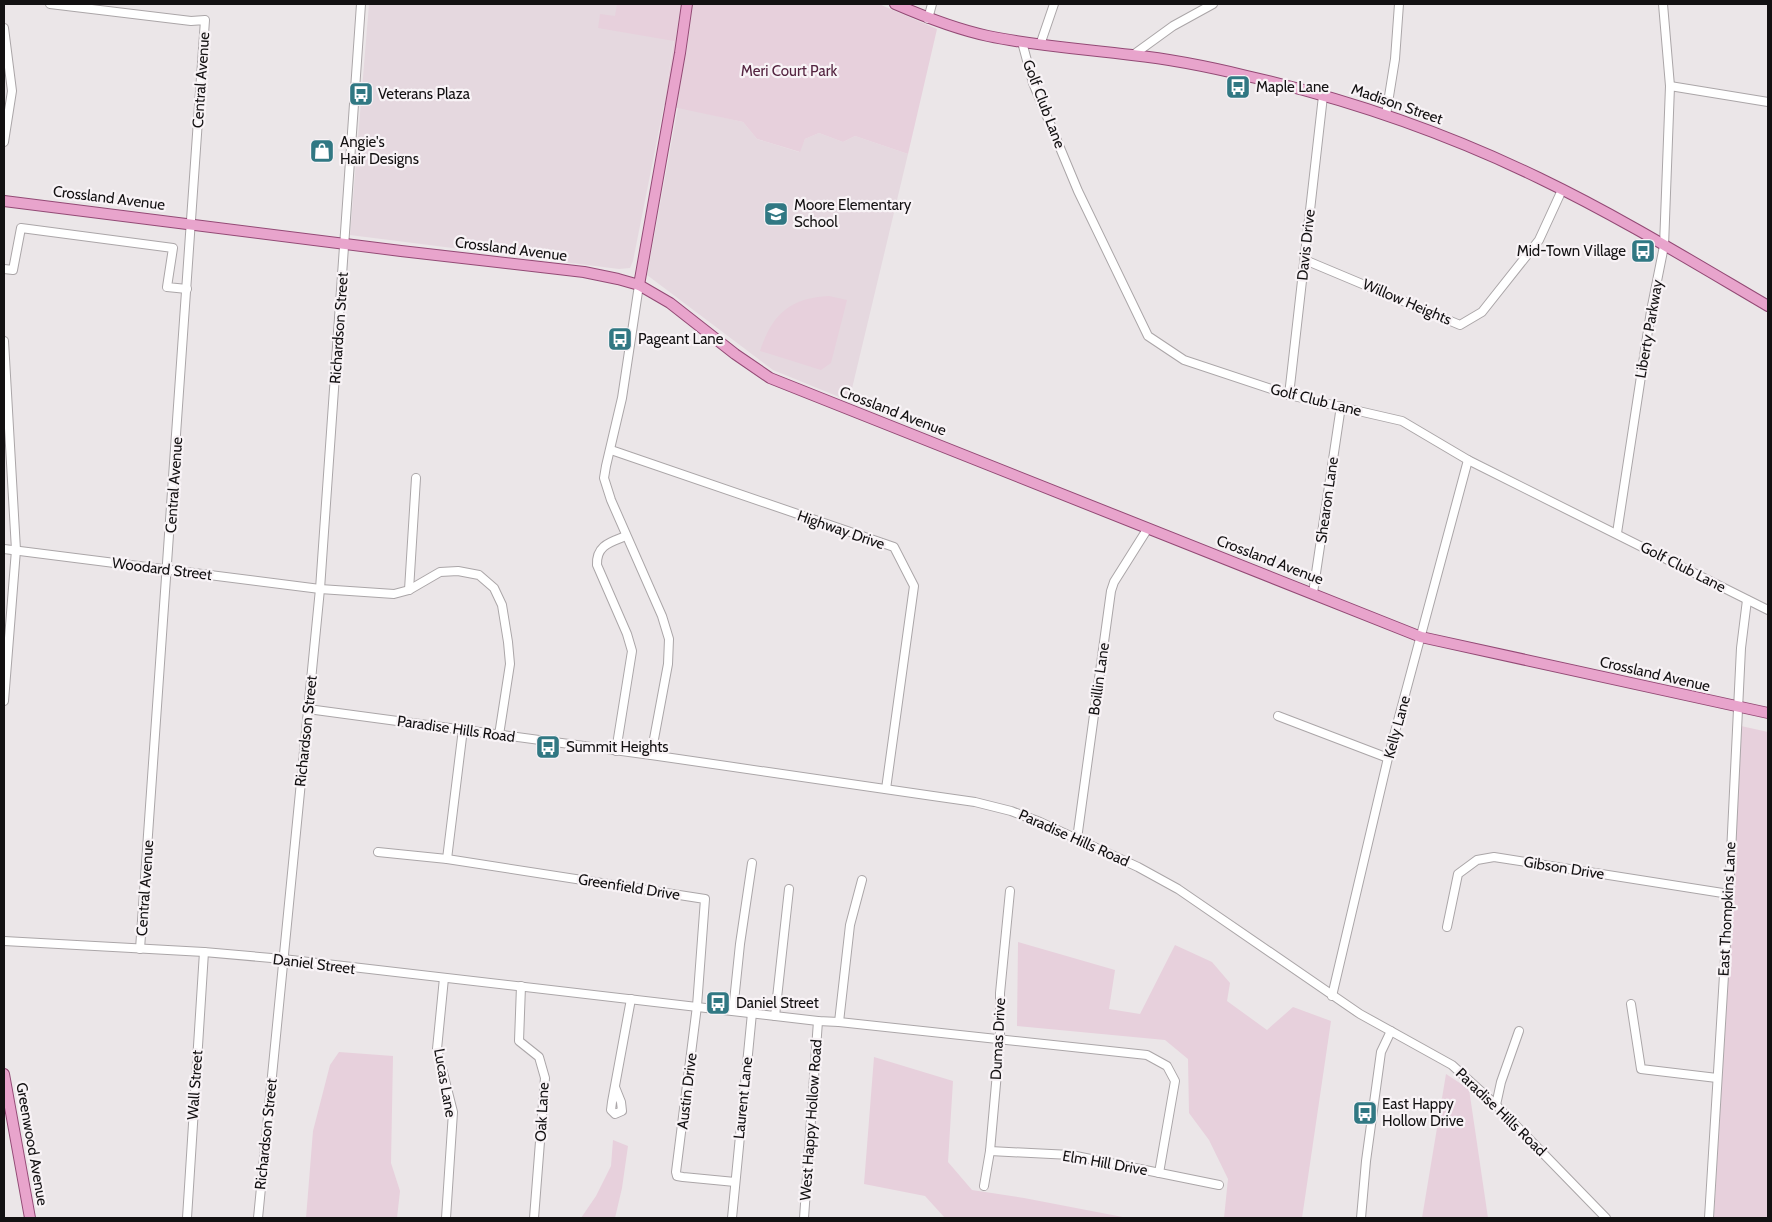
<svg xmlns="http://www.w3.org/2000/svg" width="1772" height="1222" font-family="Cabin,sans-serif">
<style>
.built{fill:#e5d8df}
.green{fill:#e7d0dc}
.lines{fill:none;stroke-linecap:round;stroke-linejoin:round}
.minor-casing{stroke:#aba6a8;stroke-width:10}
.major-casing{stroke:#934a75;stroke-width:12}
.minor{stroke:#fff;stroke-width:8}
.major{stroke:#e8a4cc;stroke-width:10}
.labels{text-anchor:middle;stroke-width:4.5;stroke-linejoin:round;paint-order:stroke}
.park-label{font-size:15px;fill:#542440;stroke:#f8f3f6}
.street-label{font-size:15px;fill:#131112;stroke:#f8f3f6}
.poi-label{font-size:15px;fill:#131112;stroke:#f8f3f6;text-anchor:start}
</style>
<rect width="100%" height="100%" fill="#ebe6e8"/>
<g class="built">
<path d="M369,4H679L664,105L633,261L630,268L619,269L350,235Z"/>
<path d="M678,107L743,122L757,139L799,152L805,139L819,133L843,142L855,136L908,154L849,401L773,370L647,275Z"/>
</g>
<g class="green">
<path d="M617,4H879L937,29L908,154L855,136L843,142L819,133L805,139L800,152L757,139L743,122L664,105L674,41L598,28L600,14L615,16Z"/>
<path d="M829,296L847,300L831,363L821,370L760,351C772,314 790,298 829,296Z"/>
<path d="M1741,726L1768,732V1218H1714Z"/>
<path d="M1018,942L1115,970L1109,1009L1140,1014L1175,945L1212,962L1230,983L1227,1001L1267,1030L1293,1007L1331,1021L1302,1218H1224L1228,1179L1209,1140L1189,1113L1188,1059L1165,1040L1017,1026Z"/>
<path d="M339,1052L393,1056L391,1163L400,1191L397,1218H306L313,1131L330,1065Z"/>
<path d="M874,1057L953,1081L948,1162L972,1190L1024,1198L1128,1218H945L925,1196L864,1184Z"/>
<path d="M1446,1074L1469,1089L1488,1218H1422Z"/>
<path d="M613,1140L628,1146L622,1188L615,1218H581L596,1196L611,1166Z"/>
</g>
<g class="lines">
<defs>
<g id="minor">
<path d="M50,4L191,21L205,20L140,949"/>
<path d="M928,19L932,4"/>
<path d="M4,28L12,91L4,142"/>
<path d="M1022,42L1033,83L1078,191L1148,336L1184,360L1289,395L1402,421L1468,460L1768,610"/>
<path d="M1040,45L1054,4"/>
<path d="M1133,55L1173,26L1213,4"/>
<path d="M1670,86L1768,102"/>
<path d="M1386,115L1395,59L1399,4"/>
<path d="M1305,260L1460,325L1482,312L1539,240L1562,190"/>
<path d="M4,269L13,270L21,228L173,248L167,287L187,289"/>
<path d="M639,285L622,398L606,466L604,478L611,500L662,616L669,639L668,664L651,755"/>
<path d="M4,341L16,550L4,701"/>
<path d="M1289,395L1323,96"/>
<path d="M611,450L894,547L914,586L886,789"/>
<path d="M1617,533L1651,311L1664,246L1670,86L1663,4"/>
<path d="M4,549L320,589L394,594L409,590L440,572L458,571L479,575L494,588L502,605L508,642L510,664L499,735"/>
<path d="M409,590L416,478"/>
<path d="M1313,593L1341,406"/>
<path d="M308,709L651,755L933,796L975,802L1011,811L1040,822L1138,867L1178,889L1360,1014L1452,1065L1496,1105L1606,1218"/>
<path d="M1278,716L1388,758"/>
<path d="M616,751L632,651L627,634L597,565C596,545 611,542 626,536"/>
<path d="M1077,839L1111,591L1114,582L1148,528"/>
<path d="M378,852L447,859L705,899L697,1006L676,1172L677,1176L683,1177L735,1182"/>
<path d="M447,859L463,729"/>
<path d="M1447,927L1458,874L1477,860L1494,857L1729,894"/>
<path d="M4,941L204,952L283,959L818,1021L839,1022L1147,1055L1167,1066L1175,1081L1159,1173"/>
<path d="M444,978L437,1049L453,1112L446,1218"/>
<path d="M521,986L519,1041L539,1057L545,1078L534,1218"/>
<path d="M1332,996L1388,758L1468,460"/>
<path d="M1631,1004L1641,1069L1717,1078"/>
<path d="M733,1011L740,944L752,863"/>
<path d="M775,1016L789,889"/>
<path d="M839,1022L850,925L862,880"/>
<path d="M615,1087L621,1102L622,1111L615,1114L611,1110L612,1102L631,999"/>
<path d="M1496,1105L1501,1082L1519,1031"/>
<path d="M990,1151L1071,1155L1219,1185"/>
<path d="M984,1186L990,1151L1000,1039V993L1010,891"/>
<path d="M187,1218L204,952"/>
<path d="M258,1218L320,589L361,4"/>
<path d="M732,1218L752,1013"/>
<path d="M804,1218L818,1021"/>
<path d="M1361,1218L1366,1161L1381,1052L1391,1031"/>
<path d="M1709,1218L1729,894L1741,648L1747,600"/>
</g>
<g id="major">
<path d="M895,4C925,17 955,29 988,36C1035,46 1084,49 1132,55C1170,59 1210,67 1247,76C1348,99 1446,133 1539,178C1618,216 1693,262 1768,306"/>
<path d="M4,201L401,251L584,272L618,279L639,285L670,303L735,354L770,378L1421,637L1768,713"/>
<path d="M639,285L680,53L687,4"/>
<path d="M4,1074L30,1218"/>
</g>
</defs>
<use href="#minor" class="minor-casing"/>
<use href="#major" class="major-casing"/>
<use href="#minor" class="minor"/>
<use href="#major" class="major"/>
</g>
<defs>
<symbol id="bus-square" viewBox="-11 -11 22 22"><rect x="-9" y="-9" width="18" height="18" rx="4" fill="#317883" stroke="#f8f3f6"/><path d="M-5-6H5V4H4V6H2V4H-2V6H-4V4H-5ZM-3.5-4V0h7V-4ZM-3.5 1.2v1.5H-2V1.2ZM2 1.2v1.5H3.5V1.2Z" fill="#fff"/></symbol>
<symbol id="shop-square" viewBox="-11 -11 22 22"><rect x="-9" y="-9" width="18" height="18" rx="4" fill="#317883" stroke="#f8f3f6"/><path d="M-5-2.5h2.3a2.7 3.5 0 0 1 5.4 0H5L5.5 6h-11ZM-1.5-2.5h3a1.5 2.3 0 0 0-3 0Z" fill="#fff"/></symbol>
<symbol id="school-square" viewBox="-11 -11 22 22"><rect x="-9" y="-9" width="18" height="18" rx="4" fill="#317883" stroke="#f8f3f6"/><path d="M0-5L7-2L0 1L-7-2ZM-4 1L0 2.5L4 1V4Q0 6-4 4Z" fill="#fff"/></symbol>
</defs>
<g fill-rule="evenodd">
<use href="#bus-square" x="1224" y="73" width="28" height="28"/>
<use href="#bus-square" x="347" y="80" width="28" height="28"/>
<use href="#shop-square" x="308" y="137" width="28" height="28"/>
<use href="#school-square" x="762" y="200" width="28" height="28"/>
<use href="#bus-square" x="1629" y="237" width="28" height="28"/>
<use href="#bus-square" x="606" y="325" width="28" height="28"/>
<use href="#bus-square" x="534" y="733" width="28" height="28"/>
<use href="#bus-square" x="704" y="989" width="28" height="28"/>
<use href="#bus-square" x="1351" y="1099" width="28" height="28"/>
</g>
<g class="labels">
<g class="park-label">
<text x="789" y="76">Meri Court Park</text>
</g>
<g class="street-label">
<text transform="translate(201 80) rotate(-86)" y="5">Central Avenue</text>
<text transform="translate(1044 104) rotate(69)" y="5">Golf Club Lane</text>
<text transform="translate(1397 104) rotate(19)" y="5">Madison Street</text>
<text transform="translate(109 198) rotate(7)" y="5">Crossland Avenue</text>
<text transform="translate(1306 245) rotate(-84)" y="5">Davis Drive</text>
<text transform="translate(511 249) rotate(7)" y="5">Crossland Avenue</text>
<text transform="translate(1407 302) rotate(23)" y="5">Willow Heights</text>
<text transform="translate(339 328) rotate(-86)" y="5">Richardson Street</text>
<text transform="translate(1649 329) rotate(-80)" y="5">Liberty Parkway</text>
<text transform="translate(1316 400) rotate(14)" y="5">Golf Club Lane</text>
<text transform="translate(893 411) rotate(21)" y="5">Crossland Avenue</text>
<text transform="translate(174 485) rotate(-86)" y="5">Central Avenue</text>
<text transform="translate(1327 500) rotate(-82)" y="5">Shearon Lane</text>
<text transform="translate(841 530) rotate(19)" y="5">Highway Drive</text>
<text transform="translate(1270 560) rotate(21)" y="5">Crossland Avenue</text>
<text transform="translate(1683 567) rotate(27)" y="5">Golf Club Lane</text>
<text transform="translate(162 569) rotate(7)" y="5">Woodard Street</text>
<text transform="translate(1655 674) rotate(13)" y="5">Crossland Avenue</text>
<text transform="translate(1099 679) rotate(-82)" y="5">Boillin Lane</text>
<text transform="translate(1397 727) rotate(-75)" y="5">Kelly Lane</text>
<text transform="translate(456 729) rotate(8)" y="5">Paradise Hills Road</text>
<text transform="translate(306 731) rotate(-84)" y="5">Richardson Street</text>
<text transform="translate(1074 838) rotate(24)" y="5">Paradise Hills Road</text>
<text transform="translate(1564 868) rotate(9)" y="5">Gibson Drive</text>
<text transform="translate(629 887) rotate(9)" y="5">Greenfield Drive</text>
<text transform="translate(145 888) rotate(-86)" y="5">Central Avenue</text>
<text transform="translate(1727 909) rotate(-87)" y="5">East Thompkins Lane</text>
<text transform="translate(314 964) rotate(7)" y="5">Daniel Street</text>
<text transform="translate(998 1039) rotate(-87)" y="5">Dumas Drive</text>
<text transform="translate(445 1083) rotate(80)" y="5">Lucas Lane</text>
<text transform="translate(195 1085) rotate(-86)" y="5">Wall Street</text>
<text transform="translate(687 1091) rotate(-83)" y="5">Austin Drive</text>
<text transform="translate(743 1098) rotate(-84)" y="5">Laurent Lane</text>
<text transform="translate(542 1112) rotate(-87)" y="5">Oak Lane</text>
<text transform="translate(1501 1112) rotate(44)" y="5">Paradise Hills Road</text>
<text transform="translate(811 1120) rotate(-86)" y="5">West Happy Hollow Road</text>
<text transform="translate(266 1134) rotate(-84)" y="5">Richardson Street</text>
<text transform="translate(32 1144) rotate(80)" y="5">Greenwood Avenue</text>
<text transform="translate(1105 1163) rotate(10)" y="5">Elm Hill Drive</text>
</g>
<g class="poi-label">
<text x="1256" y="92">Maple Lane</text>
<text x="378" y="99">Veterans Plaza</text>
<text x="340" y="147">Angie's<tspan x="340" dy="17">Hair Designs</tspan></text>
<text x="794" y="210">Moore Elementary<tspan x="794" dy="17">School</tspan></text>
<text x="1626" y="256" text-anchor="end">Mid-Town Village</text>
<text x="638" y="344">Pageant Lane</text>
<text x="566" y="752">Summit Heights</text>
<text x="736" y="1008">Daniel Street</text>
<text x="1382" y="1109">East Happy<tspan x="1382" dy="17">Hollow Drive</tspan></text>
</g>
</g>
<rect width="1772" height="1222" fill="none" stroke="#131112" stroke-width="10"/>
</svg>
